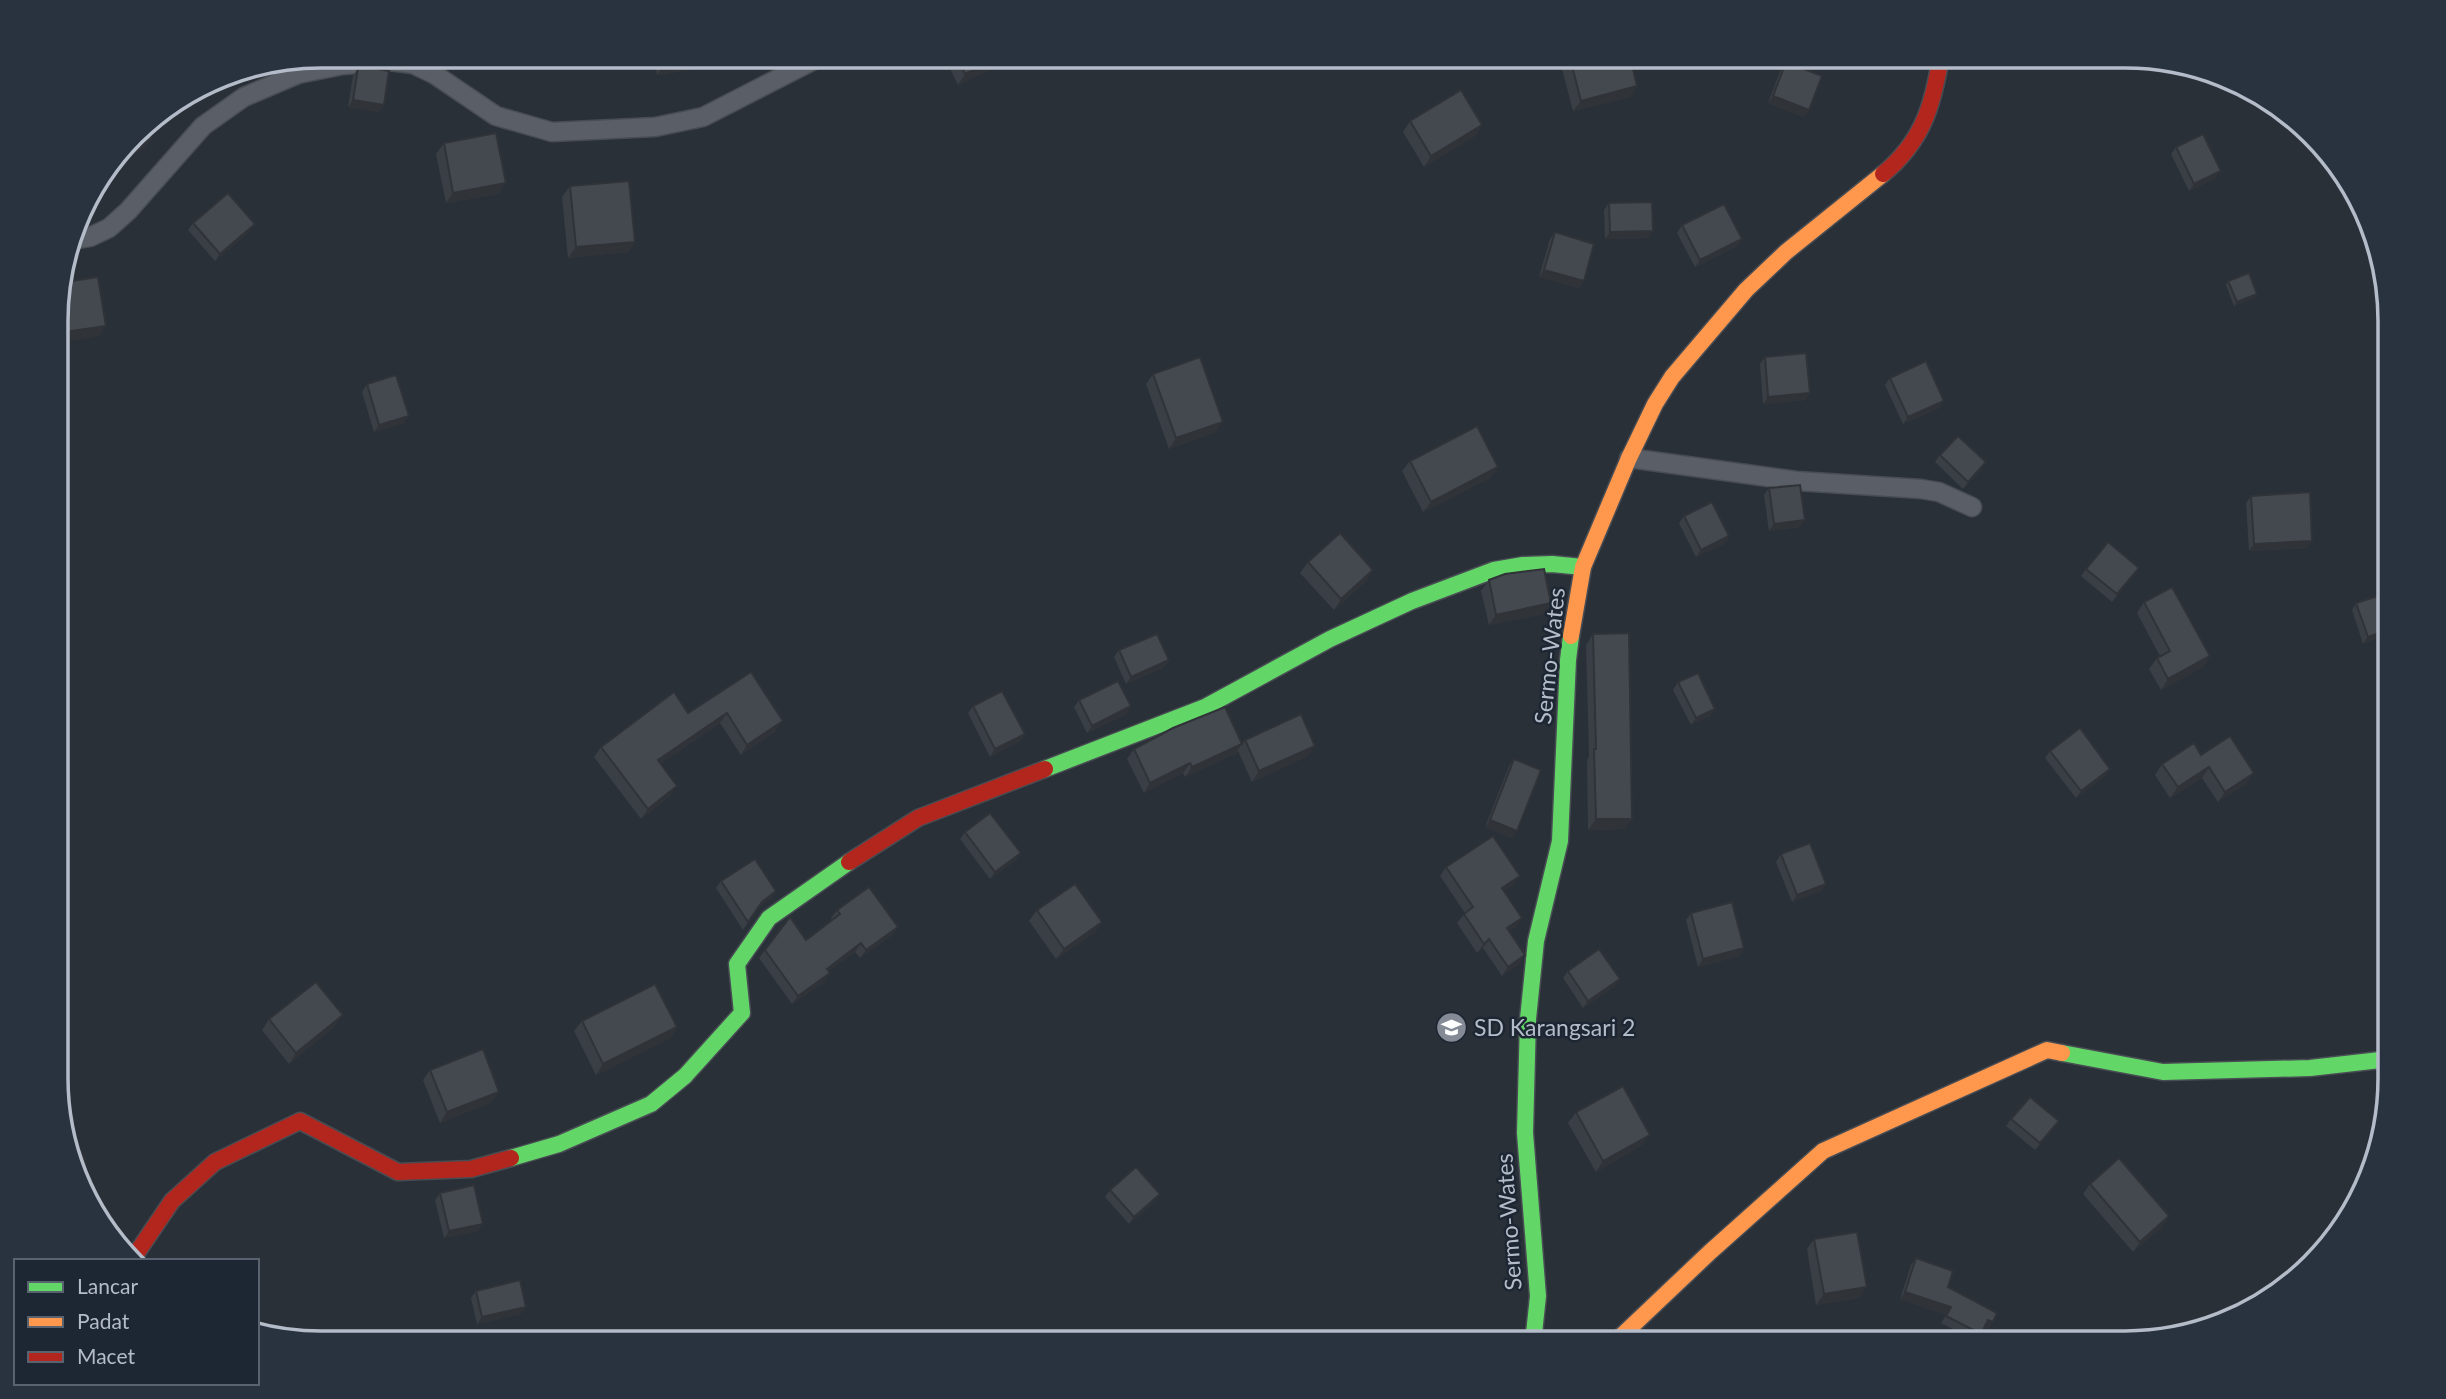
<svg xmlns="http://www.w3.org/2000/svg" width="2446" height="1399" font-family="Lato,sans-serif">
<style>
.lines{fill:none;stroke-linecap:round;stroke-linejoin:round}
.street-casing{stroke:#484c53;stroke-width:21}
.fast-casing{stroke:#484c53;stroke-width:19}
.slow-casing{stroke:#484c53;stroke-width:19}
.jam-casing{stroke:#484c53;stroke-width:19}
.street{stroke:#5a5e66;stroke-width:18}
.fast{stroke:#63d668;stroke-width:16}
.slow{stroke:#ff974d;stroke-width:16}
.jam{stroke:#b3261e;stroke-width:16}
.wall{fill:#3a3f45}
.shaded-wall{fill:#303338}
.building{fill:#444950;stroke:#303338;stroke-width:2}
.labels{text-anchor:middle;stroke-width:5;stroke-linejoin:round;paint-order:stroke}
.street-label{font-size:23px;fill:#b4bcc9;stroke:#1d2633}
.poi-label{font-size:23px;fill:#b4bcc9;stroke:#1d2633;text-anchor:start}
.rim{fill:none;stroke:#b4bcc9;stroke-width:3.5}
</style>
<rect width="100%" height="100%" fill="#2a3038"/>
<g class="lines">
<defs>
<g id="street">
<path d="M72,240L90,237L109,228L128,211L203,126L244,97L298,74L343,65L389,61L413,64L434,74L496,116L552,132L655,127L703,117L822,56"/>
<path d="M1629,458L1797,481L1921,489L1939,492L1972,507"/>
</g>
<g id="fast">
<path d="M1045,769L1205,707L1330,639L1412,601L1494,570L1523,565L1552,564L1583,567"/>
<path d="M2062,1053L2163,1072L2310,1068L2389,1059"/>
<path d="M511,1158L559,1144L651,1104L685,1076L742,1013L737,964L769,918L849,862"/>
<path d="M1533,1343L1538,1296L1525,1133L1528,1019L1536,941L1560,841L1568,660L1571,636"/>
</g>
<g id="slow">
<path d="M1571,636L1583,567L1629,458L1655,404L1672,377L1746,290L1786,252L1883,174"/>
<path d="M1614,1343L1710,1252L1823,1151L2047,1050L2062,1053"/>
</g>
<g id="jam">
<path d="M1883,174C1923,141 1933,105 1941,56"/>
<path d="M849,862L918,818L1045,769"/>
<path d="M134,1257L172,1201L215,1162L300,1121L398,1172L471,1169L511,1158"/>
</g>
</defs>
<use href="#street" class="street-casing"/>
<use href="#fast" class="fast-casing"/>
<use href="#slow" class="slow-casing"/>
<use href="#jam" class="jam-casing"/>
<use href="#street" class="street"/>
<use href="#fast" class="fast"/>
<use href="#slow" class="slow"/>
<use href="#jam" class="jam"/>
</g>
<g class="wall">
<path d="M654,56H700L701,62L696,69L657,75Z"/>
<path d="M944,56H1015L1014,58L958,85Z"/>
<path d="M1570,58L1637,86L1630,97L1573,111L1562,69Z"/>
<path d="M1786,62L1809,110L1804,117L1768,103L1781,69Z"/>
<path d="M358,68L379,112L348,107L353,76Z"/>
<path d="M1410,121L1482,125L1475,136L1424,167L1403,132Z"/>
<path d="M444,143L506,183L498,194L446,203L436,154Z"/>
<path d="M2176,147L2216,178L2189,191L2171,154Z"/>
<path d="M570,186L635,242L628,252L568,258L562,197Z"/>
<path d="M1609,203L1653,231L1648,238L1605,239L1604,210Z"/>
<path d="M193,223L250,231L215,261L188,230Z"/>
<path d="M1682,225L1737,246L1695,267L1677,233Z"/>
<path d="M1555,232L1584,281L1579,288L1539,277L1550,239Z"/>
<path d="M2228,281L2257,294L2255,298L2234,306L2226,285Z"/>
<path d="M1765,357L1810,393L1805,400L1763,404L1760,364Z"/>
<path d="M1153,374L1216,432L1169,449L1146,384Z"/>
<path d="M1890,378L1944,401L1939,408L1903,424L1885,385Z"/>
<path d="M367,384L404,423L374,432L362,392Z"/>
<path d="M1940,455L1986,462L1981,469L1963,489L1935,462Z"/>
<path d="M1410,461L1498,467L1490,478L1423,512L1402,471Z"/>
<path d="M1769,488L1800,527L1769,531L1764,495Z"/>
<path d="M2251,496L2312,541L2307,548L2249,551L2246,503Z"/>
<path d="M1684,516L1729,536L1724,544L1696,557L1679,523Z"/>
<path d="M1308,562L1373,570L1366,581L1334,610L1300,573Z"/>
<path d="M2139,568L2112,602L2081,576L2086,569Z"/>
<path d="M1489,580L1551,603L1544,614L1489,625L1481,591Z"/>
<path d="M2144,602L2210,656L2203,667L2161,690L2149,669L2157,658L2160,656L2137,613Z"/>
<path d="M2356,603L2389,612L2363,644L2352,610Z"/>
<path d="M1593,634L1625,829L1588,830L1587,760L1589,757L1586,645Z"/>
<path d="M1119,650L1169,660L1164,667L1126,684L1114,657Z"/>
<path d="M751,672L776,731L741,755L720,723L660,764L670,796L641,819L594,757L601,747L688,713Z"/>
<path d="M1678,682L1715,709L1710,716L1691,725L1673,690Z"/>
<path d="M1079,700L1131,706L1126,714L1087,733L1074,707Z"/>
<path d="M973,706L1025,734L1020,741L990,757L968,713Z"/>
<path d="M1245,740L1308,756L1252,782L1238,751L1235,754L1185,777L1183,773L1144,793L1127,759L1134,749L1242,744Z"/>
<path d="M2050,751L2110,769L2105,776L2076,798L2045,758Z"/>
<path d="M2201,755L2247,783L2218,802L2202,778L2170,798L2155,775L2162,764Z"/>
<path d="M1514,759L1517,831L1512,838L1485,827L1509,766Z"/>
<path d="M965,832L1021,853L1016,860L990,879L960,839Z"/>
<path d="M1781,854L1826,884L1821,891L1792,902L1776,862Z"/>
<path d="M1446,867L1513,885L1504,891L1516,927L1509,931L1519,964L1502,976L1483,948L1477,953L1457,923L1465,913L1440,876Z"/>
<path d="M721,881L776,891L771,898L757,909L743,930L716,888Z"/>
<path d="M837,910L898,927L892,935L860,958L855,952L829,971L830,973L824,982L792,1004L759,958L790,917L806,940L832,920L831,918Z"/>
<path d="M1037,910L1102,922L1094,933L1056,959L1029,921Z"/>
<path d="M1691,913L1744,948L1739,956L1698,967L1686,920Z"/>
<path d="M1568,971L1615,986L1583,1008L1563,978Z"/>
<path d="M269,1019L335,1026L289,1064L262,1030Z"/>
<path d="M582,1021L677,1027L670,1038L596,1075L574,1031Z"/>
<path d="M430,1070L492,1102L440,1123L423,1080Z"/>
<path d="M1576,1112L1642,1145L1596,1172L1568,1123Z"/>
<path d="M2011,1119L2054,1128L2035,1150L2006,1126Z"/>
<path d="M2090,1184L2169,1216L2162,1227L2133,1252L2083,1194Z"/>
<path d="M1110,1190L1160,1194L1155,1201L1129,1224L1105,1197Z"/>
<path d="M440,1193L478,1231L444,1238L435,1200Z"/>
<path d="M1814,1239L1859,1298L1816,1305L1807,1249Z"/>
<path d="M1916,1258L1948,1287L1993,1322L1988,1329L1984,1328L1976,1341L1941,1323L1946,1315L1900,1299L1911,1265Z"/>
<path d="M476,1291L521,1314L477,1324L471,1298Z"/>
</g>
<g class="shaded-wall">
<path d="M1004,56H1015L1014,58L958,85L965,74Z"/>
<path d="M701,62L696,69L657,75L662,67Z"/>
<path d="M1637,86L1630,97L1573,111L1581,101Z"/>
<path d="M1773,96L1809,110L1804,117L1768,103Z"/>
<path d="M353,100L384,105L379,112L348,107Z"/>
<path d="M1482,125L1475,136L1424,167L1431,156Z"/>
<path d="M152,138L145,148L108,171L117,160Z"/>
<path d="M2221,171L2216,178L2189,191L2194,184Z"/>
<path d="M506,183L498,194L446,203L453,193Z"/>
<path d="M255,224L250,231L215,261L220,254Z"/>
<path d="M1653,231L1648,238L1605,239L1610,232Z"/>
<path d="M1742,239L1737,246L1695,267L1700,260Z"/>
<path d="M635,242L628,252L568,258L576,247Z"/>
<path d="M1544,270L1584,281L1579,288L1539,277Z"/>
<path d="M2257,294L2255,298L2234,306L2237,302Z"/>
<path d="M106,326L99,336L58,343V333Z"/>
<path d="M1810,393L1805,400L1763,404L1768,397Z"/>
<path d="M1944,401L1939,408L1903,424L1908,417Z"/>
<path d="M409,416L404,423L374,432L379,425Z"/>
<path d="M1223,422L1216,432L1169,449L1176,438Z"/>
<path d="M1986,462L1981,469L1963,489L1968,482Z"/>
<path d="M1498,467L1490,478L1423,512L1431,502Z"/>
<path d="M1805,520L1800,527L1769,531L1774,524Z"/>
<path d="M1729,536L1724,544L1696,557L1701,550Z"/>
<path d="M2312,541L2307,548L2249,551L2254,544Z"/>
<path d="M1373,570L1366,581L1334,610L1341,599Z"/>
<path d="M1551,603L1544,614L1489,625L1496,615Z"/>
<path d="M2389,630V635L2363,644L2368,637Z"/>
<path d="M2210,656L2203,667L2161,690L2168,679Z"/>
<path d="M1169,660L1164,667L1126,684L1131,677Z"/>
<path d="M1131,706L1126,714L1087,733L1092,726Z"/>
<path d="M1715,709L1710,716L1691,725L1696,718Z"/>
<path d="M727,713L720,723L651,770L658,760Z"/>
<path d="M783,721L776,731L741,755L747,745Z"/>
<path d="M1025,734L1020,741L990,757L995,749Z"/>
<path d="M1242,744L1235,754L1185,777L1192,767Z"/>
<path d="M1315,746L1308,756L1252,782L1259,771Z"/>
<path d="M1190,763L1183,773L1144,793L1150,783Z"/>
<path d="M2209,767L2202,778L2170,798L2178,787Z"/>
<path d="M2110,769L2105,776L2076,798L2081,791Z"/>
<path d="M2254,773L2247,783L2218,802L2225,792Z"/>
<path d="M677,786L670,796L641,819L648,809Z"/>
<path d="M1596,819H1632L1625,829L1588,830Z"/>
<path d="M1490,820L1517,831L1512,838L1485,827Z"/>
<path d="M1021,853L1016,860L990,879L995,872Z"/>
<path d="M1520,876L1513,885L1496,897L1502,888Z"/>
<path d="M1826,884L1821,891L1792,902L1797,895Z"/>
<path d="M776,891L771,898L757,909L762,902Z"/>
<path d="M1522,918L1516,927L1501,937L1507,928Z"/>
<path d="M1102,922L1094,933L1056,959L1064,949Z"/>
<path d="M898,927L892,935L860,958L866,950Z"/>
<path d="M1489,939L1483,948L1477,953L1484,944Z"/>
<path d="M861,943L855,952L821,977L827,969Z"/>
<path d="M1744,948L1739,956L1698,967L1703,959Z"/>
<path d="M1525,955L1519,964L1502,976L1508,967Z"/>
<path d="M830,973L824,982L792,1004L798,996Z"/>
<path d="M1620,979L1615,986L1583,1008L1588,1001Z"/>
<path d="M343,1015L335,1026L289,1064L296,1053Z"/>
<path d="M677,1027L670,1038L596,1075L603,1064Z"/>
<path d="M499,1092L492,1102L440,1123L447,1112Z"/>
<path d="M1650,1135L1642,1145L1596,1172L1603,1161Z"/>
<path d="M1160,1194L1155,1201L1129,1224L1134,1217Z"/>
<path d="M2169,1216L2162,1227L2133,1252L2140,1242Z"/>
<path d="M483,1224L478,1231L444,1238L449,1231Z"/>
<path d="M1867,1287L1859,1298L1816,1305L1824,1294Z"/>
<path d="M1905,1292L1951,1307L1946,1315L1900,1299Z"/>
<path d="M526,1307L521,1314L477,1324L482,1317Z"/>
<path d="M1988,1320L1993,1322L1988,1329L1983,1328Z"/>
</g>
<g class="building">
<path d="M660,56H700L701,62L662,67Z"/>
<path d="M956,56H1004L965,74Z"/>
<path d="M1579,56H1630L1637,86L1581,101L1570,58Z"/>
<path d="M1786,62L1822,76L1809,110L1773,96Z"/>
<path d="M369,67L389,71L384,105L353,100L358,68Z"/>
<path d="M1461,90L1482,125L1431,156L1410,121Z"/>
<path d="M144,124L152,138L117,160Z"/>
<path d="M496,133L506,183L453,193L444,143Z"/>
<path d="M2203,134L2221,171L2194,184L2176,147Z"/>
<path d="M629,181L635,242L576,247L570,186Z"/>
<path d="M228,193L255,224L220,254L193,223Z"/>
<path d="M1652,202L1653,231L1610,232L1609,203Z"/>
<path d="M1724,204L1742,239L1700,260L1682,225Z"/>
<path d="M1555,232L1594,244L1584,281L1544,270Z"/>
<path d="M2249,273L2257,294L2237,302L2228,281Z"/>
<path d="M98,277L106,326L58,333V287L59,283Z"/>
<path d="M1806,353L1810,393L1768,397L1765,357Z"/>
<path d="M1200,357L1223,422L1176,438L1153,374Z"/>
<path d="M1926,361L1944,401L1908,417L1890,378Z"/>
<path d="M396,375L409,416L379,425L367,384Z"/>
<path d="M1477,426L1498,467L1431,502L1410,461Z"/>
<path d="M1958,436L1986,462L1968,482L1940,455Z"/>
<path d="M1800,485L1805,520L1774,524L1769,488Z"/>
<path d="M2310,492L2312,541L2254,544L2251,496Z"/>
<path d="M1712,502L1729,536L1701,550L1684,516Z"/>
<path d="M1340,533L1373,570L1341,599L1308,562Z"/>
<path d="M2108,542L2139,568L2117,594L2086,569Z"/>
<path d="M1544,569L1551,603L1496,615L1489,580L1505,574Z"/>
<path d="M2172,587L2210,656L2168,679L2157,658L2170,651L2144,602Z"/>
<path d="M2384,594L2389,612V630L2368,637L2356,603Z"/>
<path d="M1629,633L1632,819H1596L1594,749H1596L1593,634Z"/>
<path d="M1157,634L1169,660L1131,677L1119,650Z"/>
<path d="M751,672L783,721L747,745L727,713L658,760L677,786L648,809L601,747L674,692L688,713Z"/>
<path d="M1698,673L1715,709L1696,718L1678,682Z"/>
<path d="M1118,681L1131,706L1092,726L1079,700Z"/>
<path d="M1002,691L1025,734L995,749L973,706Z"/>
<path d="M1225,707L1242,744L1192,767L1190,763L1150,783L1134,749L1173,728Z"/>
<path d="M1301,714L1315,746L1259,771L1245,740Z"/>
<path d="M2080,728L2110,769L2081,791L2050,751Z"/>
<path d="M2230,736L2254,773L2225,792L2209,767L2178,787L2162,764L2194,743L2201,755Z"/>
<path d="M1514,759L1541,770L1517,831L1490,820Z"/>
<path d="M990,813L1021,853L995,872L965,832Z"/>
<path d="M1493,836L1520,876L1502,888L1522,918L1507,928L1525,955L1508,967L1489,939L1484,944L1464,914L1473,907L1446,867Z"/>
<path d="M1810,843L1826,884L1797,895L1781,854Z"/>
<path d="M755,859L776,891L762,902L748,922L721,881Z"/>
<path d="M1075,884L1102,922L1064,949L1037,910Z"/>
<path d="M869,887L898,927L866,950L861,943L827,969L830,973L798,996L765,950L790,917L806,940L840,914L837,910Z"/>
<path d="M1732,902L1744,948L1703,959L1691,913Z"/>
<path d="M1599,949L1620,979L1588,1001L1568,971Z"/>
<path d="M316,982L343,1015L296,1053L269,1019Z"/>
<path d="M655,984L677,1027L603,1064L582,1021Z"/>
<path d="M58,1026L64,1034L58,1039Z"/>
<path d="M483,1049L499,1092L447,1112L430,1070Z"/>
<path d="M1623,1086L1650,1135L1603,1161L1576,1112Z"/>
<path d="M2030,1097L2059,1121L2040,1143L2011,1119Z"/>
<path d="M67,1125L85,1160L77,1163L64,1127Z"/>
<path d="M2119,1158L2169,1216L2140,1242L2090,1184Z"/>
<path d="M1136,1167L1160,1194L1134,1217L1110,1190Z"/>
<path d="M474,1185L483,1224L449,1231L440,1193Z"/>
<path d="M1857,1232L1867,1287L1824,1294L1814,1239Z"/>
<path d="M1916,1258L1953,1271L1948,1287L1997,1313L1993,1322L1988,1320L1981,1334L1946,1316L1951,1307L1905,1292Z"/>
<path d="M520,1280L526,1307L482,1317L476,1291Z"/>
<path d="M1698,1332L1708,1343H1687Z"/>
<path d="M2073,1333L2075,1342H2043L2042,1339Z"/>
</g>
<defs>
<symbol id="school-disc" viewBox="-11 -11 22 22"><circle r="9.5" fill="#848b96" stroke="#1d2633"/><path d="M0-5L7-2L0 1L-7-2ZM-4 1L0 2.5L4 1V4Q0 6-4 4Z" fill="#fff"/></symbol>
</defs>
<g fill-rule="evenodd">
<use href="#school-disc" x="1434" y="1010" width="35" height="35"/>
</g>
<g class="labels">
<g class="street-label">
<text transform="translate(1550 656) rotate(-84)" y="8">Sermo-Wates</text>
<text transform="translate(1509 1222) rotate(-94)" y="8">Sermo-Wates</text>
</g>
<g class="poi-label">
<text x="1474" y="1036">SD Karangsari 2</text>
</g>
</g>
<path d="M0 0H2446V1399H0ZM321 68H2125A253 253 0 0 1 2378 321V1078A253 253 0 0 1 2125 1331H321A253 253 0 0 1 68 1078V321A253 253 0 0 1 321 68Z" fill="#29323f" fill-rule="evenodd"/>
<path class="rim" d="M321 68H2125A253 253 0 0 1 2378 321V1078A253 253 0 0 1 2125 1331H321A253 253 0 0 1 68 1078V321A253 253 0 0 1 321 68Z"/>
<rect x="14" y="1259" width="245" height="126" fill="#1d2633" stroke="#59626f" stroke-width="2"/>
<rect x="28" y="1282" width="35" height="10" fill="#63d668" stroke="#59626f" stroke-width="2"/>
<text x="77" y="1294" font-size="21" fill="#b4bcc9">Lancar</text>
<rect x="28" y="1317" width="35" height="10" fill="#ff974d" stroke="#59626f" stroke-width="2"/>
<text x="77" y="1329" font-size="21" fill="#b4bcc9">Padat</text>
<rect x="28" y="1352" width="35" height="10" fill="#b3261e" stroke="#59626f" stroke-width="2"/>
<text x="77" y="1364" font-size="21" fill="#b4bcc9">Macet</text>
</svg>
